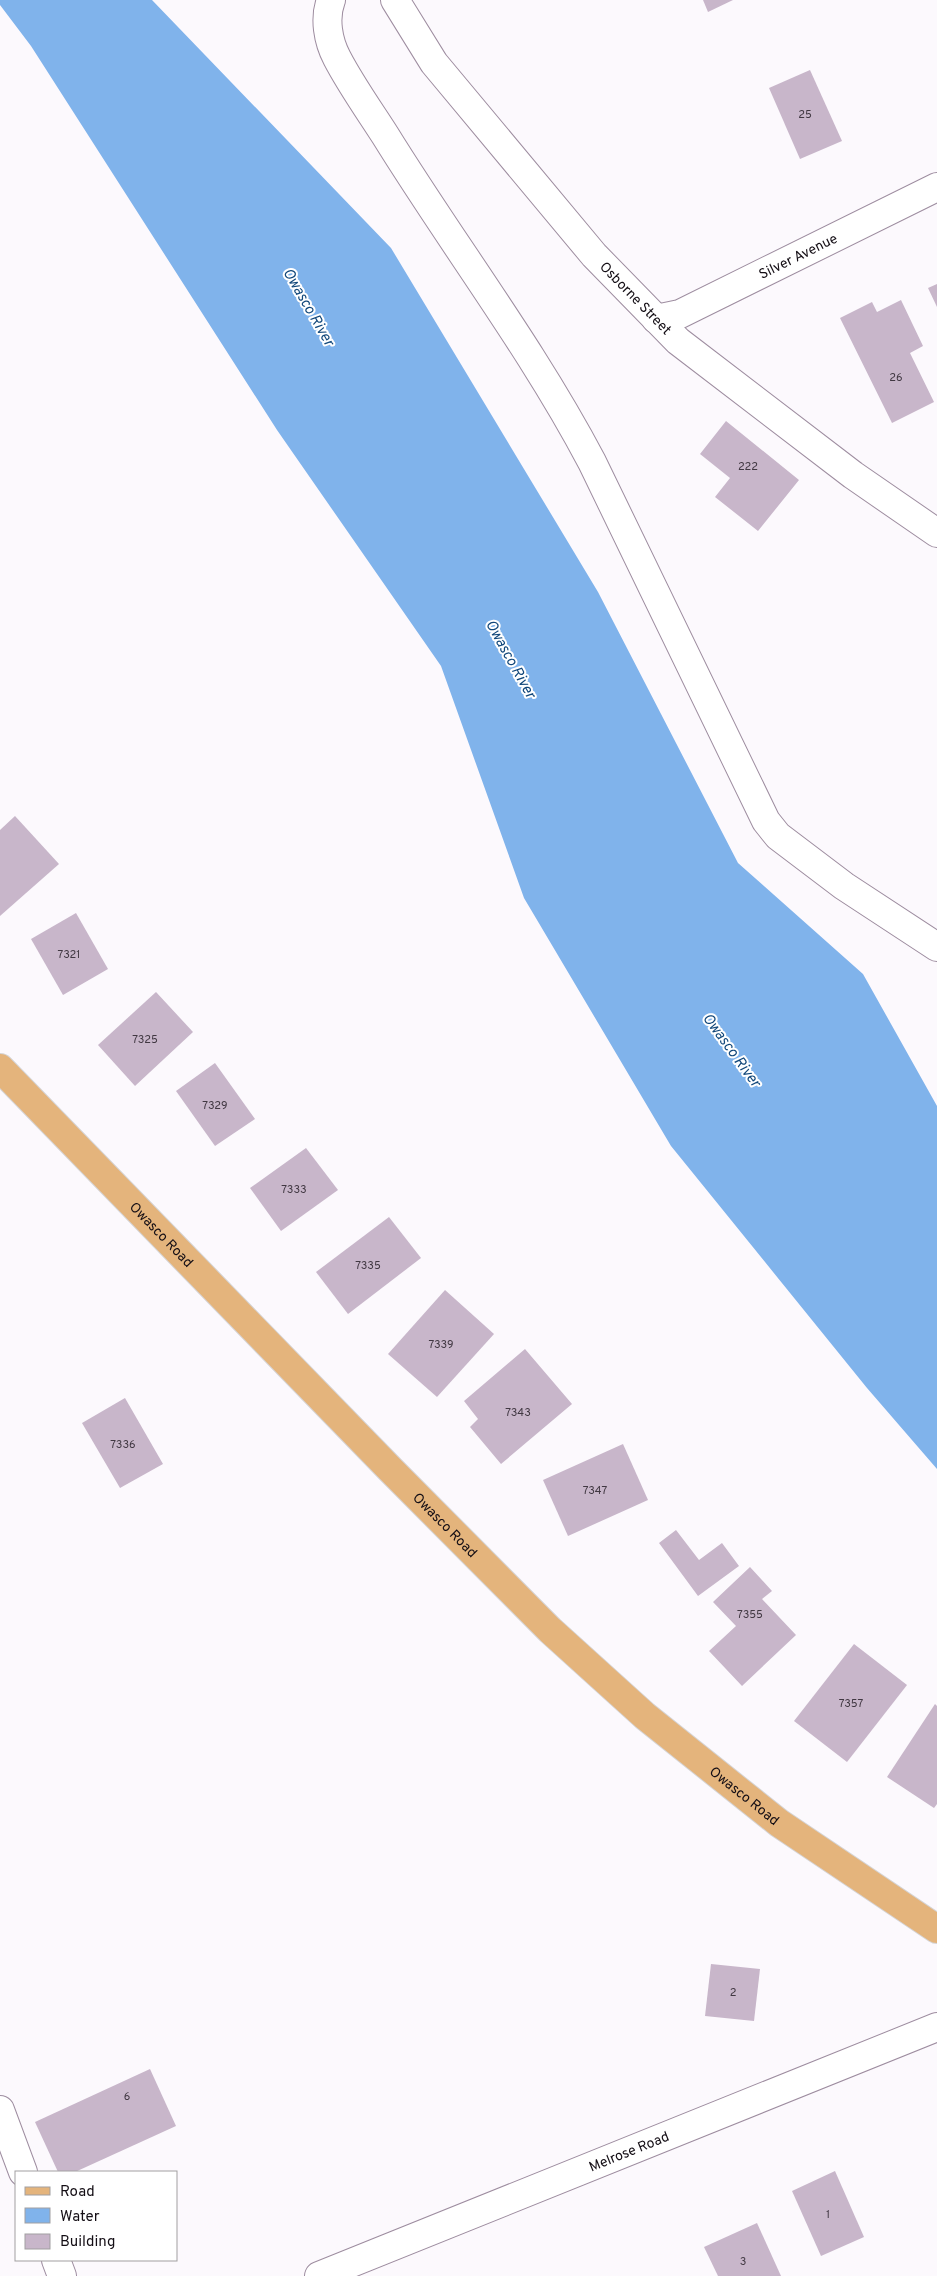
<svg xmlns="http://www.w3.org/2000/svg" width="937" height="2276" font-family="Overpass,sans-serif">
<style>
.water{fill:#80b3eb}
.building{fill:#c8b6ca}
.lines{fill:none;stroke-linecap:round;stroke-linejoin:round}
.minor-casing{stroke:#9e8da0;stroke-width:30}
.major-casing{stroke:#d5d4d5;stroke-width:30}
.minor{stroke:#fff;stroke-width:28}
.major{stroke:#e4b47c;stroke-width:28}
.labels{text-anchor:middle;stroke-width:4;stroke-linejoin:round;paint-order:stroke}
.number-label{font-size:11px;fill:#413842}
.street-label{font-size:14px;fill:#140e15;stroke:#fff}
.water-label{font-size:15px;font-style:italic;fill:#11477a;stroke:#fff}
</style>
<rect width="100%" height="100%" fill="#fcf9fd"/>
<path class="water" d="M0,0H152L391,248L598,592L738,863L863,974L937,1106V1469L867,1388L671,1146L524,898L441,666L277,430L31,46L0,5Z"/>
<g class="building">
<path d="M703,0H733L708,12Z"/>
<path d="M810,70L842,141L800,159L769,88Z"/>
<path d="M937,284V307L928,288Z"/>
<path d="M901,300L923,346L910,353L934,402L892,423L840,318L872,302L877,312Z"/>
<path d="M726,421L799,480L758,531L715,497L730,478L700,454Z"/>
<path d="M15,816L59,864L0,916V830Z"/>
<path d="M76,913L108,969L63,995L31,939Z"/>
<path d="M156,992L193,1032L135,1086L98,1045Z"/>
<path d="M215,1063L255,1119L215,1146L176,1091Z"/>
<path d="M306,1148L338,1190L281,1231L250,1188Z"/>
<path d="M389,1217L421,1258L348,1314L316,1272Z"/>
<path d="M445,1290L494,1334L437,1397L388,1354Z"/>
<path d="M525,1349L572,1404L501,1464L470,1427L478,1419L464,1401Z"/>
<path d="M125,1398L163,1464L120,1488L82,1423Z"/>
<path d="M623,1444L648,1500L568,1536L543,1480Z"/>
<path d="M676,1530L699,1560L722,1543L739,1566L698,1596L659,1543Z"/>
<path d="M750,1567L772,1591L762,1599L796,1635L742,1686L709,1651L736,1626L713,1602Z"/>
<path d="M854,1644L907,1685L847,1762L794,1721Z"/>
<path d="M935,1704L937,1706V1804L934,1808L887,1777Z"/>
<path d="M711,1964L760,1969L754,2021L705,2016Z"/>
<path d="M150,2069L176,2126L75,2172H58L35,2122Z"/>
<path d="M835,2171L864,2237L821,2256L792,2191Z"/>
<path d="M757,2223L781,2276H718L704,2247Z"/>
</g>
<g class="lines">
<defs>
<g id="minor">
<path d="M331,0C324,18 328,41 337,58C351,85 369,110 385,135C453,245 532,348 592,462L766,821L778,836L844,886L937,947"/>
<path id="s1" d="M395,0L434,63L594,255L678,341L853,475L937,533"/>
<path id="s2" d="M656,319L680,314L937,187"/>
<path d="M0,2110L23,2172"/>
<path d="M56,2260L62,2276"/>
<path id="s3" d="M319,2276L937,2027"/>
</g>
<g id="major">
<path id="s4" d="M0,1068L390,1469L550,1630L645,1716L779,1823L937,1929"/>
</g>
</defs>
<use href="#minor" class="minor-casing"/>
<use href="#major" class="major-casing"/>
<use href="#minor" class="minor"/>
<use href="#major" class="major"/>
</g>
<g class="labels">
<g class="number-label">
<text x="805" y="118">25</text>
<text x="896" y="381">26</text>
<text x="748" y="470">222</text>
<text x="69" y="958">7321</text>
<text x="145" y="1043">7325</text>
<text x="215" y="1109">7329</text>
<text x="294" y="1193">7333</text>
<text x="368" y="1269">7335</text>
<text x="441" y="1348">7339</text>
<text x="518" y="1416">7343</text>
<text x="123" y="1448">7336</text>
<text x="595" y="1494">7347</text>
<text x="750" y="1618">7355</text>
<text x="851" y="1707">7357</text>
<text x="733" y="1996">2</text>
<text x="127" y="2100">6</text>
<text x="828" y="2218">1</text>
<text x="743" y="2265">3</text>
</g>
<g class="street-label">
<text dy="5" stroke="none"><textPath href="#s2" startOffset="156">Silver Avenue</textPath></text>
<text dy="5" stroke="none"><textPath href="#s1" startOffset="384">Osborne Street</textPath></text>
<text dy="5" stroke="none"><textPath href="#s4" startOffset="232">Owasco Road</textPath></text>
<text dy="5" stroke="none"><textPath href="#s4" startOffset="638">Owasco Road</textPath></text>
<text dy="5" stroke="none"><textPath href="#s4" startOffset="1042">Owasco Road</textPath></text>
<text dy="5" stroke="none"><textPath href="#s3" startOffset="334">Melrose Road</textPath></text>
</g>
<g class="water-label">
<text transform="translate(309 307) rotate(60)" y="5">Owasco River</text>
<text transform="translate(511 659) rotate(61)" y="5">Owasco River</text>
<text transform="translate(732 1050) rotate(54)" y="5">Owasco River</text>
</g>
</g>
<rect x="15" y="2171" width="162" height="90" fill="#ffffff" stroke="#a19fa1"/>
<rect x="25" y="2187" width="25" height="8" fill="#e4b47c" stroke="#a19fa1"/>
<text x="60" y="2196" font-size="15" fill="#140e15">Road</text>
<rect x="25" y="2208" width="25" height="15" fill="#80b3eb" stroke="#a19fa1"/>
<text x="60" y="2221" font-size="15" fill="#140e15">Water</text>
<rect x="25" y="2234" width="25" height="15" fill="#c8b6ca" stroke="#a19fa1"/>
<text x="60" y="2246" font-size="15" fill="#140e15">Building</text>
</svg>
